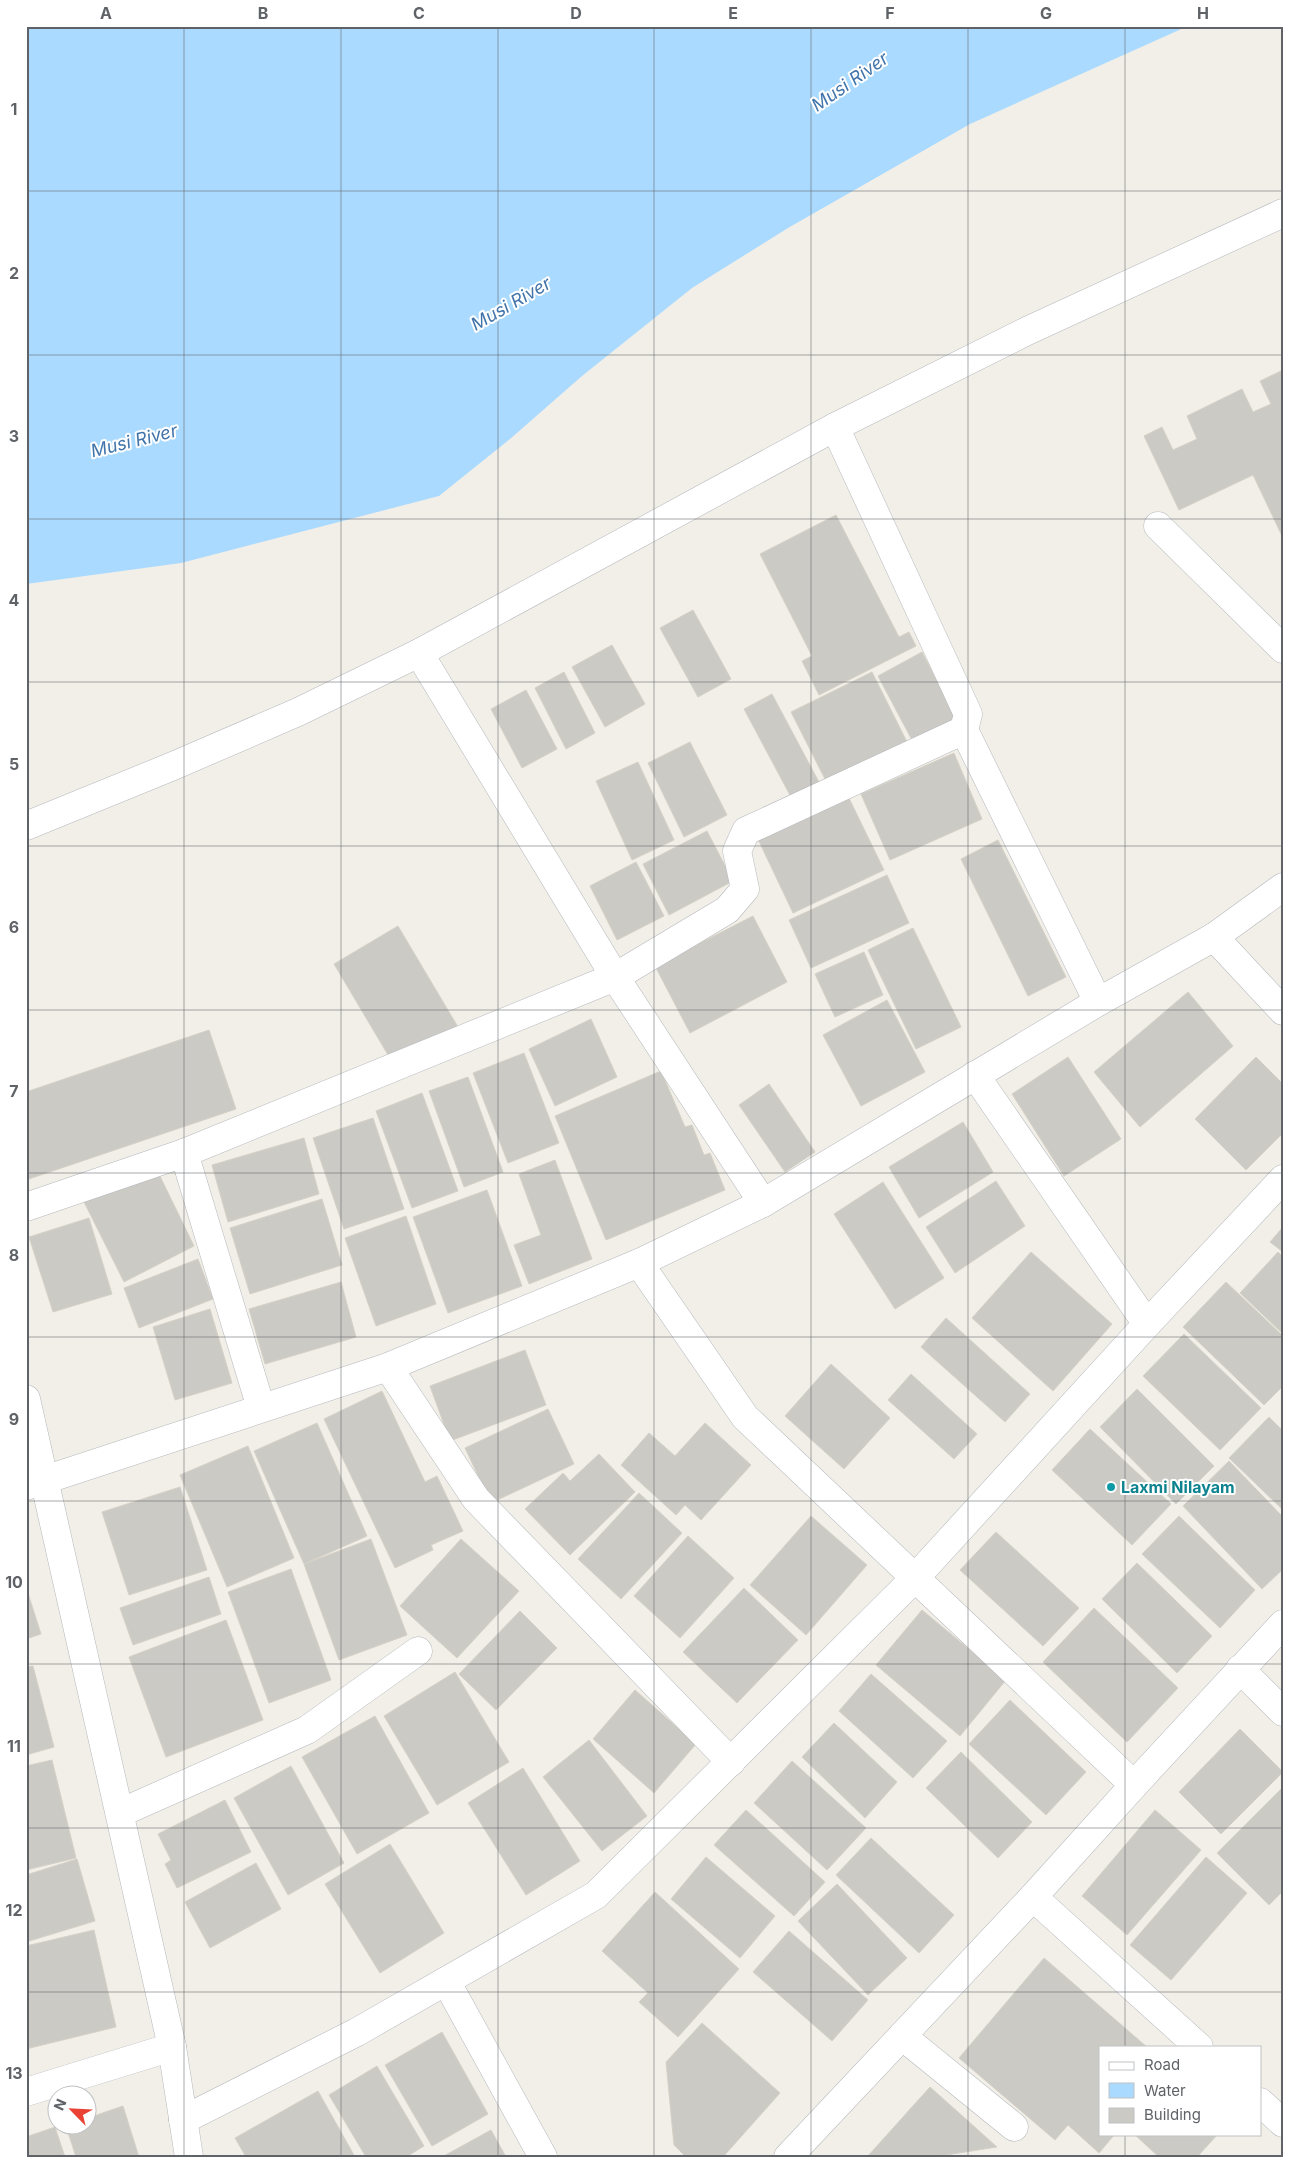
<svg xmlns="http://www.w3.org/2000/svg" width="1309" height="2183" font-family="Inter,sans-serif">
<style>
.water{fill:#aadaff}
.building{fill:#cccac5;stroke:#d6d1c6}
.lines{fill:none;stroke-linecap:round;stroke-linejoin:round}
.minor-casing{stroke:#b5b8bc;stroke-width:29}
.tertiary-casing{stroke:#b5b8bc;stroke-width:29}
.minor{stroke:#fff;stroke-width:28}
.tertiary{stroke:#fff;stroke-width:28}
.grid{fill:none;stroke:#5f6368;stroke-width:1;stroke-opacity:0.55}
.culture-dot{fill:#0f9aa8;stroke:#fff;stroke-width:2}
.labels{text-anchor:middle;stroke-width:4;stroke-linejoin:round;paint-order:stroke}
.culture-label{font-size:16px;font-weight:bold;fill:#0d838f;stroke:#fff;text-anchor:start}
.water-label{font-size:18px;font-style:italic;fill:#4174aa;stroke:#fff}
.neatline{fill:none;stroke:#5f6368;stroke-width:2}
.grid-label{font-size:16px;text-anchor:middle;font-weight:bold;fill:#5f6368}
</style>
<rect width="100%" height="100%" fill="#f1efe8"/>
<path class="water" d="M26,26H1188L970,124L788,228L692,288L582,376L510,439L439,496L181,563L26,584Z"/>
<g class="building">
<path d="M1283,370V538L1253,475L1179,510L1144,436L1162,427L1173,450L1197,439L1187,416L1242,389L1253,412L1271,404L1260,381Z"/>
<path d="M836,515L899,637L909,632L916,646L819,695L802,661L812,656L760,554Z"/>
<path d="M693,610L731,679L698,697L660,628Z"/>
<path d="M612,645L645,704L605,727L572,667Z"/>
<path d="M922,652L957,720L913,742L878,676Z"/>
<path d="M564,672L595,733L566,749L535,688Z"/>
<path d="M872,672L907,742L827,783L791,712Z"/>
<path d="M526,690L557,749L522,768L491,709Z"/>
<path d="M772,694L820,784L792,799L744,709Z"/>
<path d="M690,742L727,815L684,837L648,763Z"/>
<path d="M954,753L982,819L890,860L861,794Z"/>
<path d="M638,762L674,840L632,860L596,781Z"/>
<path d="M846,792L884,870L793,913L756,835Z"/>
<path d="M707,831L733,881L669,915L643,864Z"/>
<path d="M998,840L1066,977L1028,996L961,859Z"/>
<path d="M636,862L664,916L617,940L590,886Z"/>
<path d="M887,875L909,923L811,968L789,920Z"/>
<path d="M753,916L787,982L690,1033L655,966Z"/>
<path d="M398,926L458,1027L394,1065L334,964Z"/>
<path d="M913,928L961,1027L916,1049L868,950Z"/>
<path d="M864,952L883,995L835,1017L815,974Z"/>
<path d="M1188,992L1233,1046L1140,1127L1094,1072Z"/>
<path d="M887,1000L925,1072L861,1106L823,1035Z"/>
<path d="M591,1019L617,1077L555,1106L529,1049Z"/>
<path d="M209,1030L236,1109L26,1180V1092Z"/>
<path d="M524,1053L559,1143L508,1163L473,1073Z"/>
<path d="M1068,1057L1121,1139L1064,1176L1012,1094Z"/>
<path d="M1256,1057L1283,1084V1133L1246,1170L1195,1119Z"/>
<path d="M661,1071L685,1127L692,1125L704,1155L710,1153L725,1190L606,1240L555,1116Z"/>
<path d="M468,1077L503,1172L464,1187L429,1091Z"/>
<path d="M769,1084L815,1152L785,1172L739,1105Z"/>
<path d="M422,1093L458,1191L412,1208L376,1111Z"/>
<path d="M373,1118L404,1209L344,1229L313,1138Z"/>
<path d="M963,1122L993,1172L919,1218L889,1167Z"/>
<path d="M304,1138L319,1194L228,1222L212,1165Z"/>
<path d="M555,1160L592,1259L529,1284L514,1245L541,1235L519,1174Z"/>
<path d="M155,1166L194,1246L124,1282L84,1202Z"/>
<path d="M996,1181L1025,1226L955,1273L926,1227Z"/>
<path d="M883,1182L944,1278L895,1309L834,1214Z"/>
<path d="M487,1190L522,1286L448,1313L413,1217Z"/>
<path d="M322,1199L342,1265L250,1294L230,1228Z"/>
<path d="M406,1216L436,1304L376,1326L345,1238Z"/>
<path d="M89,1218L112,1294L53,1312L29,1237Z"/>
<path d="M1283,1227V1252L1270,1242Z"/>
<path d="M1031,1252L1112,1324L1053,1391L972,1318Z"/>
<path d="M1278,1252L1283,1257V1334L1240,1293Z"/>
<path d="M198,1259L213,1299L139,1328L124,1288Z"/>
<path d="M341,1282L356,1337L265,1364L249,1309Z"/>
<path d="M1226,1282L1283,1336V1386L1264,1405L1183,1327Z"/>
<path d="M210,1309L232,1383L175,1400L153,1327Z"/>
<path d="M946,1318L1030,1394L1005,1422L921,1347Z"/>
<path d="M1184,1334L1261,1408L1220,1450L1143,1376Z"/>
<path d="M525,1350L546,1405L450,1441L430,1386Z"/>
<path d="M831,1364L890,1418L844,1469L785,1416Z"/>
<path d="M911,1374L977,1434L954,1459L888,1400Z"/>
<path d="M1137,1389L1214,1466L1176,1504L1100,1427Z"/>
<path d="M382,1391L425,1482L437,1476L463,1531L431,1545L433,1550L395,1568L324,1419Z"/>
<path d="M548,1409L574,1464L491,1503L465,1448Z"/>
<path d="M1269,1417L1283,1431V1510L1229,1458Z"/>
<path d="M317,1423L367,1536L304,1564L254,1451Z"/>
<path d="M705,1423L751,1465L701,1520L685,1505L676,1515L621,1465L649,1433L675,1456Z"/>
<path d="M1090,1429L1171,1504L1132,1545L1052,1470Z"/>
<path d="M248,1446L294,1558L227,1587L180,1475Z"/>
<path d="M599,1454L635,1492L570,1555L525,1509L563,1473L570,1481Z"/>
<path d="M1229,1461L1283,1517V1569L1262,1589L1183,1506Z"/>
<path d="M180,1487L207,1570L129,1595L102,1512Z"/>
<path d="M639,1493L682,1533L621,1599L578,1559Z"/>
<path d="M811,1516L867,1565L806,1635L750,1585Z"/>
<path d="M1179,1516L1255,1590L1220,1628L1142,1554Z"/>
<path d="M996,1532L1079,1608L1043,1646L960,1570Z"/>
<path d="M688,1536L734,1578L680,1638L634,1596Z"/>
<path d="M371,1539L407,1635L339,1660L304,1564Z"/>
<path d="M461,1539L519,1591L457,1658L400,1606Z"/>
<path d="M1137,1563L1212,1636L1177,1673L1102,1599Z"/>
<path d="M291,1569L331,1680L269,1703L228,1592Z"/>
<path d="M209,1577L221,1614L133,1645L120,1608Z"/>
<path d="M26,1587L41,1634L26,1639Z"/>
<path d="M744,1588L798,1640L737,1703L683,1652Z"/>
<path d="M1094,1608L1178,1688L1127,1742L1043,1662Z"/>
<path d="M922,1610L1006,1680L960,1736L876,1665Z"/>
<path d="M520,1611L557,1648L496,1710L459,1674Z"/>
<path d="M226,1620L263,1720L166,1757L129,1657Z"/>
<path d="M33,1666L54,1747L26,1755V1667Z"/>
<path d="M455,1672L509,1762L437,1805L384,1716Z"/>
<path d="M871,1674L947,1741L913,1778L839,1711Z"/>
<path d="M635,1690L696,1744L654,1793L593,1739Z"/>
<path d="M1010,1700L1086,1772L1046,1815L969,1744Z"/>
<path d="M375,1716L429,1813L357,1854L302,1757Z"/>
<path d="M834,1723L897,1782L865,1818L802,1757Z"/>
<path d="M1240,1729L1283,1772L1221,1834L1179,1792Z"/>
<path d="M589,1740L647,1816L602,1851L543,1777Z"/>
<path d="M961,1752L1032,1822L998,1858L926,1788Z"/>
<path d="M52,1760L76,1858L26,1870V1766Z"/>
<path d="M792,1761L866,1828L827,1870L754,1803Z"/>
<path d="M291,1766L344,1863L288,1895L234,1798Z"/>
<path d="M523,1768L580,1861L526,1895L468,1803Z"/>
<path d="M1283,1787V1891L1269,1905L1217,1853Z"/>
<path d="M225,1800L251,1852L177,1888L165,1864L171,1860L158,1834Z"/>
<path d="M746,1810L825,1882L794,1916L714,1845Z"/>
<path d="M1155,1810L1201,1850L1127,1935L1082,1896Z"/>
<path d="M871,1838L954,1915L919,1953L836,1875Z"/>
<path d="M390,1844L444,1933L380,1973L325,1884Z"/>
<path d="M706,1857L775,1916L740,1958L671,1899Z"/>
<path d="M1206,1857L1247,1893L1171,1980L1130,1945Z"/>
<path d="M77,1859L95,1921L26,1942V1875Z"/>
<path d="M256,1863L281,1909L210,1948L185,1902Z"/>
<path d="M837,1884L907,1958L868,1995L798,1921Z"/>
<path d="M655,1892L739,1969L678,2037L639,2002L648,1993L602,1951Z"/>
<path d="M94,1930L116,2027L26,2049V1946Z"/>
<path d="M789,1931L868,2000L832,2041L753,1972Z"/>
<path d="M1044,1958L1147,2047H1100V2134H1115L1099,2153L1068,2125L1055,2140L959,2058Z"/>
<path d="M702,2023L780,2093L723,2157H686L674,2145L666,2062Z"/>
<path d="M442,2032L488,2114L432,2146L385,2065Z"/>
<path d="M377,2066L424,2146L406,2157H366L329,2095Z"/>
<path d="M930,2087L997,2147L946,2155L867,2157Z"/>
<path d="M318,2091L355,2157H246L235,2138Z"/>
<path d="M123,2106L139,2157H76L66,2126H88V2118Z"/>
<path d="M55,2127L65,2157H26V2137Z"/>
<path d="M491,2130L506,2157H442Z"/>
<path d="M1134,2134H1218L1197,2157H1159Z"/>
</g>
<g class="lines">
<defs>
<g id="minor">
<path d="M835,427L968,714L964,730"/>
<path d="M1158,526L1283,649"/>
<path d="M419,653L615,977L763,1203"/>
<path d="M1214,937L1283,1011"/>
<path d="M975,1075L1147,1324"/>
<path d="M184,1153L261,1408"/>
<path d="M26,1207L184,1153L615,977L727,910L745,889L737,851L746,831L964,730L1098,1002"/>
<path d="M639,1263L745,1417L1134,1785"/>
<path d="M388,1367L476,1499L731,1762"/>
<path d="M26,1399L172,2047L189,2157"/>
<path d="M26,1486L388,1367L639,1263L763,1203L1098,1002L1214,937L1283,887"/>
<path d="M1240,1669L1283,1712"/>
<path d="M120,1813L307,1730L418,1651"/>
<path d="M1033,1897L1199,2047"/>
<path d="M446,1981L543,2157"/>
<path d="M902,2036L1014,2127"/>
<path d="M26,2092L172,2047"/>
<path d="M1260,2102L1283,2123"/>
<path d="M183,2120L357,2032L596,1895L915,1578L1147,1324L1283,1179"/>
<path d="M788,2157L1033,1897L1134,1785L1283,1624"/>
</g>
<path id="tertiary" d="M26,826L173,766L298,712L419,653L835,427L1027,331L1283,213"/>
</defs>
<use href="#minor" class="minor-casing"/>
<use href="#tertiary" class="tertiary-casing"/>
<use href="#minor" class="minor"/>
<use href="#tertiary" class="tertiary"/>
</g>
<path class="grid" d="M184,26V2157M341,26V2157M498,26V2157M654,26V2157M811,26V2157M968,26V2157M1125,26V2047M26,191H1283M26,355H1283M26,519H1283M26,682H1283M26,846H1283M26,1010H1283M26,1173H1283M26,1337H1283M26,1501H1283M26,1664H1283M26,1828H1283M26,1992H1283M1125,2134V2157"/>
<circle class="culture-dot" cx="1111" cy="1487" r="5"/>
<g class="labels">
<g class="culture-label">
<text x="1121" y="1493">Laxmi Nilayam</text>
</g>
<g class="water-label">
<text transform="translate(850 82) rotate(-35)" y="6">Musi River</text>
<text transform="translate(511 304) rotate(-30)" y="6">Musi River</text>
<text transform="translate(134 441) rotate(-14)" y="6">Musi River</text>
</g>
</g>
<rect width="1309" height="2183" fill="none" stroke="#ffffff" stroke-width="55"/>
<rect x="1099" y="2046" width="162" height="90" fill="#ffffff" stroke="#bfc1c3"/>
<rect x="1109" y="2062" width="25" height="8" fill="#ffffff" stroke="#bfc1c3"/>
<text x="1144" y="2070" font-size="15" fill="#5f6368">Road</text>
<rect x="1109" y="2083" width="25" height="15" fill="#aadaff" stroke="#bfc1c3"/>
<text x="1144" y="2096" font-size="15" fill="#5f6368">Water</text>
<rect x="1109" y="2108" width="25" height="15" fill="#cccac5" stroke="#bfc1c3"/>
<text x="1144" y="2120" font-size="15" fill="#5f6368">Building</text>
<g transform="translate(72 2110) rotate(294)"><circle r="24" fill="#ffffff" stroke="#bfc1c3"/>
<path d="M0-4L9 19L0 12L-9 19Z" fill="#ea4335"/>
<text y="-8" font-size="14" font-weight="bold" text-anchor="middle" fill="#5f6368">N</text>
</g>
<rect x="28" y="28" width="1254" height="2128" class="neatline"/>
<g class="grid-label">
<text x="106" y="19">A</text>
<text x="263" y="19">B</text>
<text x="419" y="19">C</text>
<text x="576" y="19">D</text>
<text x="733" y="19">E</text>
<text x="890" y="19">F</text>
<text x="1046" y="19">G</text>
<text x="1203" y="19">H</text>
<text x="14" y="115">1</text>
<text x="14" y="279">2</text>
<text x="14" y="442">3</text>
<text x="14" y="606">4</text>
<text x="14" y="770">5</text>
<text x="14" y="933">6</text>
<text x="14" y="1097">7</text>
<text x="14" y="1261">8</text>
<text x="14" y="1425">9</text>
<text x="14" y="1588">10</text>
<text x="14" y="1752">11</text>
<text x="14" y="1916">12</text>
<text x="14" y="2079">13</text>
</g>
</svg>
